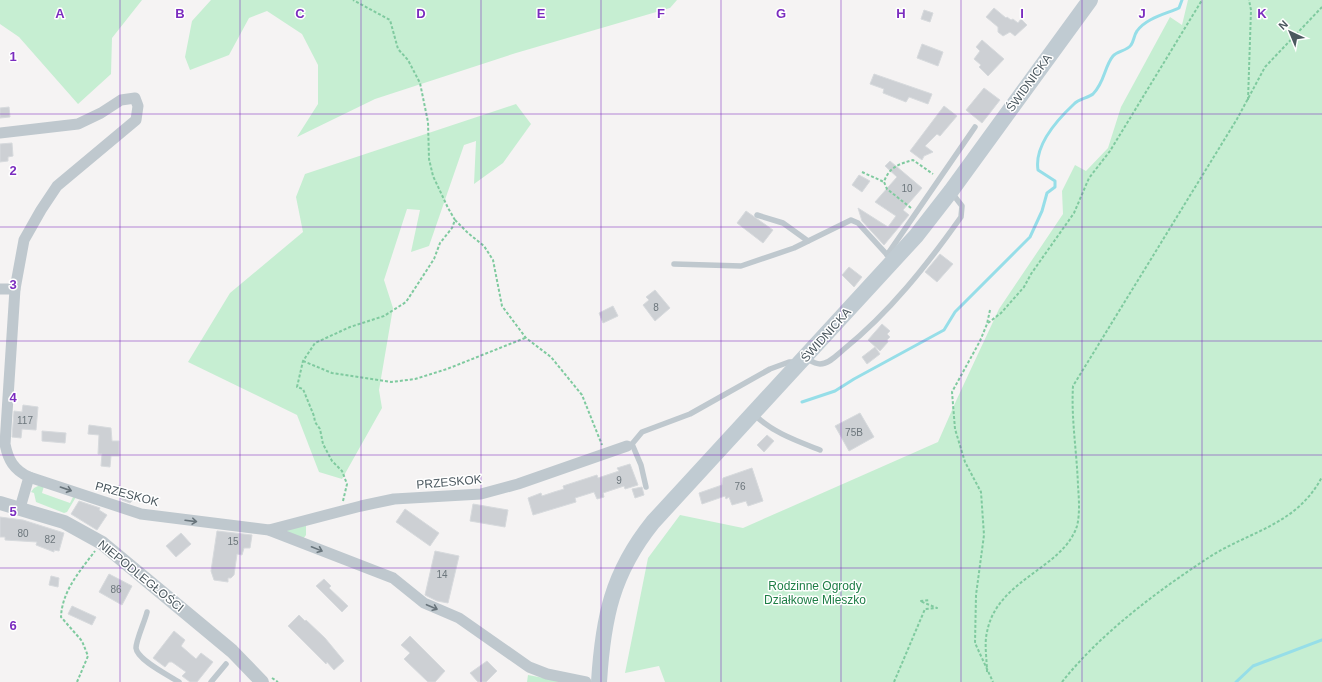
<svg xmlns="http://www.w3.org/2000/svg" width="1322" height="682" font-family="Helvetica,sans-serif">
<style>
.green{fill:#c6eed2}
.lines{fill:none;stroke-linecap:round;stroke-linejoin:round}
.stream{stroke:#96dee8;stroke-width:3}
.building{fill:#cdd0d4;stroke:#d7dadd}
.path{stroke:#7fca9f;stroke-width:2;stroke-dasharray:3 2;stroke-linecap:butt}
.service{stroke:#bfc8ce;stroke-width:5.5}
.minor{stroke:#bfc8ce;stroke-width:11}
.tertiary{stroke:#bfc8ce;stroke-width:14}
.secondary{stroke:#c0cbd2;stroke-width:16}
.oneway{stroke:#68747b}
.grid{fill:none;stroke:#7b2cbf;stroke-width:1;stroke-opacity:0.55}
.labels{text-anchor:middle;stroke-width:3;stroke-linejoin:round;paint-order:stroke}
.number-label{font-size:10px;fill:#6c767c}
.street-label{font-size:12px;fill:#4b585f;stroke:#fff}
.park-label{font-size:12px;fill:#1e7e46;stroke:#fff}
.grid-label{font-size:13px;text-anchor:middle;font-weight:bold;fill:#7b2cbf;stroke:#fff;stroke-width:3;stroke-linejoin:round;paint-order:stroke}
</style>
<rect width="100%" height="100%" fill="#f5f3f3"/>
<g class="green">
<path d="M0,0H142L112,38L111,74L78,104L19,37L0,24Z"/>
<path d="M211,0H677L670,8L516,53L375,99L297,137L318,104V65L302,34L267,11L249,18L229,55L190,70L185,57L192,21Z"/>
<path d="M1188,0H1322V682H665L659,666L625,673L648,558L680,515L743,528L938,442L956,401L999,309L1063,214L1062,191L1075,165L1086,171L1108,148L1121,107L1170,17L1182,25Z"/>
<path d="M516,104L531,124L503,163L474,184L476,141L464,145L429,246L411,252L420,210L407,209L384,280L393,308L379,390L382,408L342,479L319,472L297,415L188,362L230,293L303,232L296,197L305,174Z"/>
<path d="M40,485L44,486L42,493L70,503L73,497H76L67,512L64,513L36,502L34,493L31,492L34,488Z"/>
<path d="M306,525V535L303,539L284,530Z"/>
<path d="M528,675L565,682H527Z"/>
</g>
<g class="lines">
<g class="stream">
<path d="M802,402L835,391L854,379L944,330L955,312L1030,237L1042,211L1047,193L1055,187V181L1038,170C1034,145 1058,119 1074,104C1079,99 1088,98 1093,94C1105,82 1104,67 1113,56C1117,51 1127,51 1131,45C1134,41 1134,35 1137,31C1146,18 1166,14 1179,8L1182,0"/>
<path d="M1236,682L1253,666L1322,640"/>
</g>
</g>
<g class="building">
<path d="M994,8L1006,18L1007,17L1011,20L1013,19L1018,23L1021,19L1027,25L1015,36L1010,32L1003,36L998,32V27L986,17Z"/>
<path d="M924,10L933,13L930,22L921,19Z"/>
<path d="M982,40L1004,59L988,76L979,67L981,65L974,59L980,51L976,47Z"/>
<path d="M922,44L943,52L938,66L917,58Z"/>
<path d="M874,74L932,94L928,104L909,97L906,102L883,93L884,89L870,84Z"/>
<path d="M984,88L1000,100L982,123L966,110Z"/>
<path d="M944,106L957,116L940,136L937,134L925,146L933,152L924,156L922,160L910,151Z"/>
<path d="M9,107L10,117L0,118V108Z"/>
<path d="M12,143L13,156L8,157V161L0,162V144Z"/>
<path d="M890,161L922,188L903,210L909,215L884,245L862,221L858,208L888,227L896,216L875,202L897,177L885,166Z"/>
<path d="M859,175L870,181L862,192L852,185Z"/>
<path d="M746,211L773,230L763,243L737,223Z"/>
<path d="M940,254L953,264L937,282L925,272Z"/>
<path d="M849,267L862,277L854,287L842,275Z"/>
<path d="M655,290L670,308L655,321L643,305L649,300L646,297Z"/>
<path d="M613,306L618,316L603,323L599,313Z"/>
<path d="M882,324L890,331L887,334L890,337L887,340L888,342L880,351L868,340Z"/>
<path d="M875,347L880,354L867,364L862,357Z"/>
<path d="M23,405L38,407L36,430L22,429L21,438L12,437L14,411L22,412Z"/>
<path d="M860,413L874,437L849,451L835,426Z"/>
<path d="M89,425L111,428L112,441H119V456H111L110,467L101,466L102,454H98L99,435L88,434Z"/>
<path d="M42,431L66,433L65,443L42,441Z"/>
<path d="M767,435L774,441L764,452L757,445Z"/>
<path d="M630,464L638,485L625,489L624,486L603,493L604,497L597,499L594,492L575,498L576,502L533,515L528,498L541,493L542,496L554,492L564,489L563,486L597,475L598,478L619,471L617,468Z"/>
<path d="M752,468L763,501L748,506L746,501L732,505L729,497L726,499L725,496L702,504L699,493L722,485L723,478Z"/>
<path d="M119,485L134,499L130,503L122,500L114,492L115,488Z"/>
<path d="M642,487L644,495L635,498L632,489Z"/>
<path d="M79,501L100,508L99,510L107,515L97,530L71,514Z"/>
<path d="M473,504L508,510L505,527L470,521Z"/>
<path d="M405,509L439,533L430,546L396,522Z"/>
<path d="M0,517L23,520L64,533L59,551L54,550V552L36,545L37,542L5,540V537H0Z"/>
<path d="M217,531L252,535L250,548H244L242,555L237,554L234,575L231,578H228V582L214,580L211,571Z"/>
<path d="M181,533L191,544L176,557L166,546Z"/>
<path d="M435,551L459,556L448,603L437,601L425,595Z"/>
<path d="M109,574L132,586L122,605L99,592Z"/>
<path d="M51,576L59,578L58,587L49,585Z"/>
<path d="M324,579L331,586L329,588L348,606L342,612L316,586Z"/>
<path d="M72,606L96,617L92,625L68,614Z"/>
<path d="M299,615L305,621L306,620L325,638L344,661L334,670L327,662L326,664L288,626Z"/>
<path d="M174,631L185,640L181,646L196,659L201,653L213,662L197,682H190L182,676L186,672L172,662H169L165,667L153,658Z"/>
<path d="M410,636L445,671L435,682H428L404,659L410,653L401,645Z"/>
<path d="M487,661L497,671L486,682H478L470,673Z"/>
</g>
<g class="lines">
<g class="path">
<path d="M1248,100L1251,10L1249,0"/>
<path d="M862,172L884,182"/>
<path d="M911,208L887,189L884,182C889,167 899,164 913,160L933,174"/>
<path d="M455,220L468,233L484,246L493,260L502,306L526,338L551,357L582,395L602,445"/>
<path d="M990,310L987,324L980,341L952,392L955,429L965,462L981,492L984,535L976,595L975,643L993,682"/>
<path d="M988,323L1001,313L1024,287L1031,274L1074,213L1089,178L1110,151L1202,0"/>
<path d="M303,361L332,373L391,382L415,379L447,369L525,338"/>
<path d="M343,501L347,484L342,471L332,461L323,444L320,429L315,422L314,416L303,389L297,387L303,361L315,343L350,327L384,316L406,302L434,259L440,243L452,228L455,220L448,208L433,176L429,159L428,122L420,83L408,60L398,49L390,20L353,0"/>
<path d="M987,672C987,660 984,644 987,632C997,579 1063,569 1077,526C1080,514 1079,499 1078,486C1077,453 1071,419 1073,386L1237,119L1265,67L1322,7"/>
<path d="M272,678L278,682"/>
<path d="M77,682L88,656L82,641L61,617C62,591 80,571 95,551"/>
<path d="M894,682L925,609L937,608L920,601L930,600"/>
<path d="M1062,682C1100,634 1156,592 1208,558C1249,531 1296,526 1322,477"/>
</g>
<g class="service">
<path d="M757,215L783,223L808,241"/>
<path d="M887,255L975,127"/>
<path d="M674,264L741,266L794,248L851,220L858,223L891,259"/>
<path d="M805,358C809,360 815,364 820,364C829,364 837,355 843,350C890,312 927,265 961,217L962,206L952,193"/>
<path d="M754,414C771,432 797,441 820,450"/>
<path d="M632,444L641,465L646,487"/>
<path d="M627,446L632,444L642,432L690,414L770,369L789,362H796"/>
<path d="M147,612C145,621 136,640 136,648C137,660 170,676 179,682"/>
<path d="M211,682L226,664"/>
</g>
<g class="minor">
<path d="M0,133L78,124L101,113L121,100L135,98L138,106L136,120L57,186L41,210L24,240L15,289L5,444C8,460 14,470 29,477L20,508"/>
<path d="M0,289H15"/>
<path d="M29,477L141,514L269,530L393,578L424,603L459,618L529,667L547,674L586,682"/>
<path d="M269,530L361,506L394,499L481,494L518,484L627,446"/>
</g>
<path class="tertiary" d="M0,503L64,522L102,543L232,651L262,682"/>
<path class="secondary" d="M599,682C603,618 612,573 653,522L916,236L951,191L1090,0"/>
</g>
<defs><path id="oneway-shaft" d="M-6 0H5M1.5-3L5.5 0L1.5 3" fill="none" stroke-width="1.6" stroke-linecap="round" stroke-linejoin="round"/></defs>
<g class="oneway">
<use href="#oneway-shaft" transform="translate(66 489) rotate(19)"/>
<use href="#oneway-shaft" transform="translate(191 521) rotate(7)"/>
<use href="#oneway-shaft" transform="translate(317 549) rotate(22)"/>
<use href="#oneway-shaft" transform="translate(432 607) rotate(23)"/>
</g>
<path class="grid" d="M120,0V682M240,0V682M361,0V682M481,0V682M601,0V682M721,0V682M841,0V682M961,0V682M1082,0V682M1202,0V682M0,114H1322M0,227H1322M0,341H1322M0,455H1322M0,568H1322"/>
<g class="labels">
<g class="number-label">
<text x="907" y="192">10</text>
<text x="656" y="311">8</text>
<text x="25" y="424">117</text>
<text x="854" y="436">75B</text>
<text x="619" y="484">9</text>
<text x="740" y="490">76</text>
<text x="23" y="537">80</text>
<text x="50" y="543">82</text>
<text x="233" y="545">15</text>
<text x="442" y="578">14</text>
<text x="116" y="593">86</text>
</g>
<g class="street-label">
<text transform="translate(1029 83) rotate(-54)" y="4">ŚWIDNICKA</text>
<text transform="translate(826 335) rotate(-48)" y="4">ŚWIDNICKA</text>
<text transform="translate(449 482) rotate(-5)" y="4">PRZESKOK</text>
<text transform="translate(127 494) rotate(15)" y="4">PRZESKOK</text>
<text transform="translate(141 576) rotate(39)" y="4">NIEPODLEGŁOŚCI</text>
</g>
<g class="park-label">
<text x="815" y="590">Rodzinne Ogrody<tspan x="815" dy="14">Działkowe Mieszko</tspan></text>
</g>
</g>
<g class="grid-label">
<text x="60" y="18">A</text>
<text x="180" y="18">B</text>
<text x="300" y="18">C</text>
<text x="421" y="18">D</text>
<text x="541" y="18">E</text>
<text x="661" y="18">F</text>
<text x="781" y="18">G</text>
<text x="901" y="18">H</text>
<text x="1022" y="18">I</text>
<text x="1142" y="18">J</text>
<text x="1262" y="18">K</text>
<text x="13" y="61">1</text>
<text x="13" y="175">2</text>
<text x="13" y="289">3</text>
<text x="13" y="402">4</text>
<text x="13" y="516">5</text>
<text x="13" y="630">6</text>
</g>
<g transform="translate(1290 32) rotate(316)" stroke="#ffffff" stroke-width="3" paint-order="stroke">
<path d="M0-3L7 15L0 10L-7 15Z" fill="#4b585f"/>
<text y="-6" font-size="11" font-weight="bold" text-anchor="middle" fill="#4b585f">N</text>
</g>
</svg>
